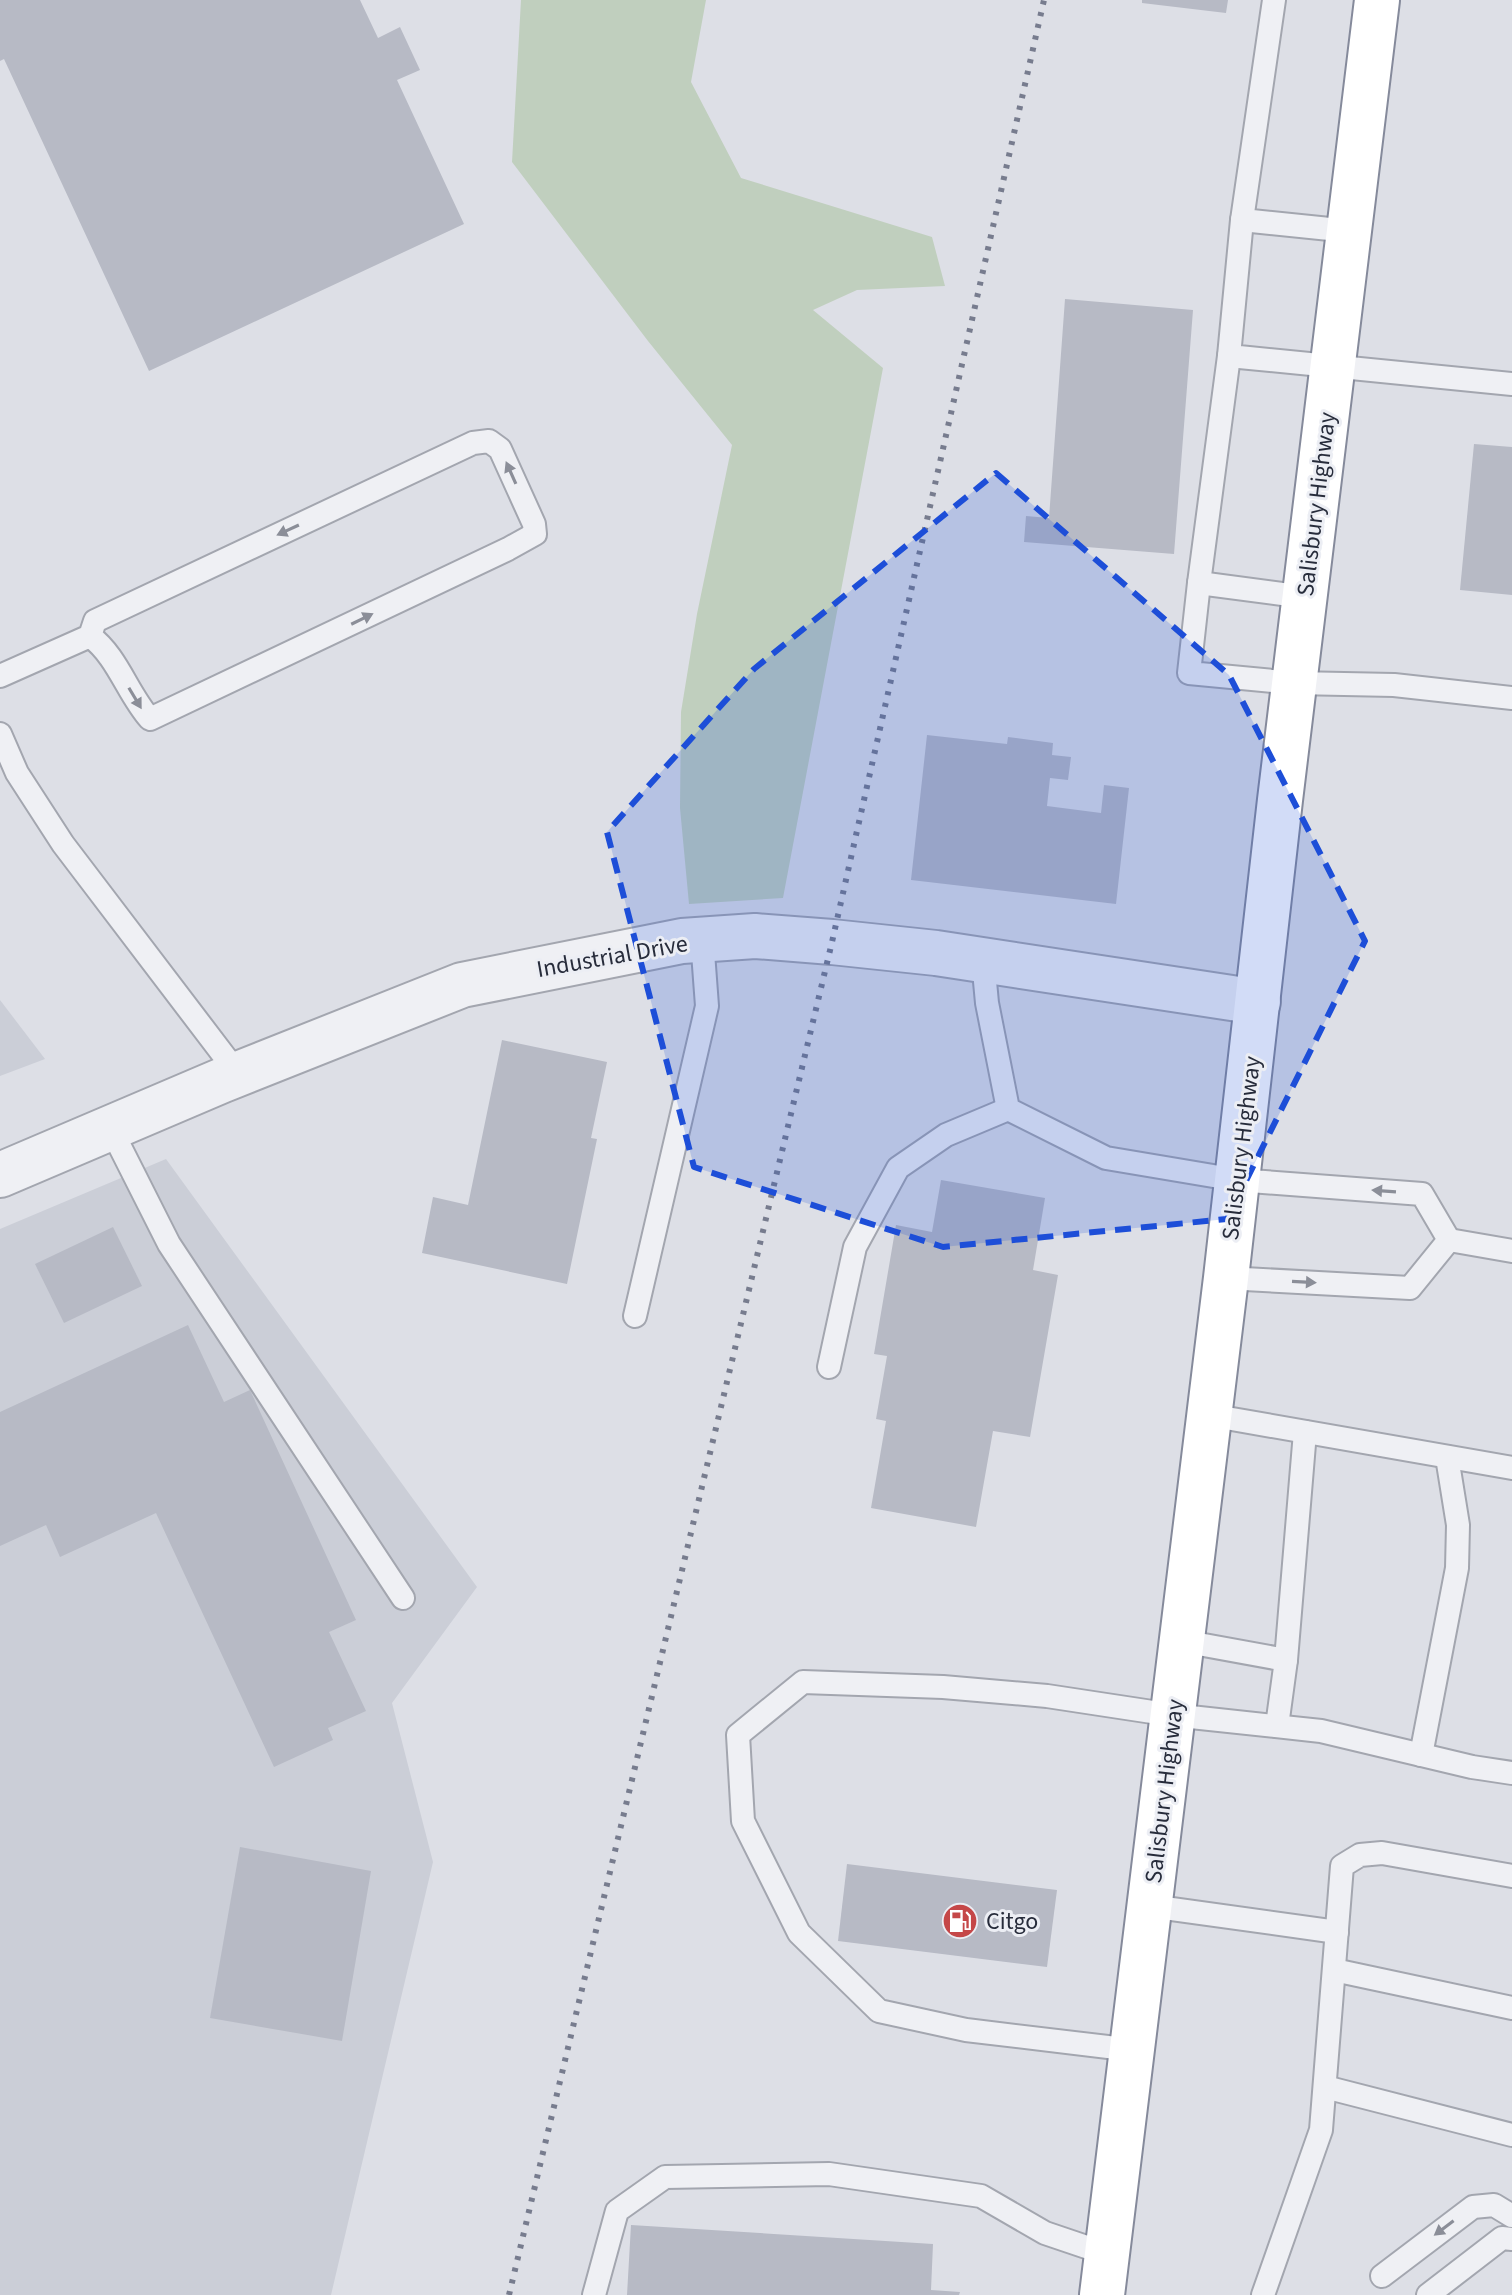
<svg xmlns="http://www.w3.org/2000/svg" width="1512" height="2295" font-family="'Source Sans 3',sans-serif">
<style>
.built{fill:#cbced7}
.green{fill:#c0cfbe}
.building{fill:#b7bac5}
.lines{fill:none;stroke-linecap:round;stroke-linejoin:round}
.service-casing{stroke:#a3a6af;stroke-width:26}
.minor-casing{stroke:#a3a6af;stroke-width:48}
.trunk-casing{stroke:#858a9b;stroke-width:48}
.service{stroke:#eff0f4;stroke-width:22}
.minor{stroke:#eff0f4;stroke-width:44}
.trunk{stroke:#fff;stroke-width:44}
.rail{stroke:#777c8e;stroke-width:6;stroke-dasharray:4 8;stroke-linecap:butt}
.oneway{fill:#8b8e98}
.marked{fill:#1d4ed8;fill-opacity:0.2;stroke:#1d4ed8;stroke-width:6;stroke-dasharray:16 10;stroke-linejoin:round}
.labels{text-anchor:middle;stroke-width:6;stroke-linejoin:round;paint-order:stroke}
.street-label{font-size:24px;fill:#272c3b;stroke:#eceef4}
.poi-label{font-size:24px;fill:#272c3b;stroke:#eceef4;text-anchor:start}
</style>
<rect width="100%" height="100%" fill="#dddfe6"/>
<g class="built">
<path d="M0,1000L45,1059L0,1076Z"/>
<path d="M166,1159L477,1587L392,1703L433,1862L331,2295H0V1229Z"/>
</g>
<path class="green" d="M521,0H706L691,82L741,178L932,237L945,286L857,290L813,310L883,368L783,898L689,904L680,808L681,712L697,614L732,445L648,341L512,162Z"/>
<g class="building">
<path d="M0,0H360L378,38L400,27L420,70L397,80L464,224L149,371L4,59L0,61Z"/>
<path d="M1142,0H1228L1226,13L1142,3Z"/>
<path d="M1065,299L1193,310L1174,554L1024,542L1026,516L1049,518Z"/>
<path d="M1474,444L1512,447V595L1460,590Z"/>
<path d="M927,735L1007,744L1008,737L1053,743L1052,755L1071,757L1068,780L1050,778L1047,806L1101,813L1104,785L1129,788L1116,904L911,880Z"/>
<path d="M502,1040L607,1062L591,1138L597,1139L567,1284L422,1253L433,1197L468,1205Z"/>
<path d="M941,1180L1045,1198L1033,1270L1058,1275L1030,1437L993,1431L976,1527L871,1508L886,1421L876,1419L887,1356L874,1354L896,1225L932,1232Z"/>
<path d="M113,1227L142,1286L64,1323L35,1264Z"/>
<path d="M188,1325L224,1402L250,1390L356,1620L329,1632L366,1711L328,1728L333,1740L274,1767L156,1513L60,1557L46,1525L0,1546V1412Z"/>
<path d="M240,1847L371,1871L342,2041L210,2018Z"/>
<path d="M847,1864L1057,1890L1047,1967L838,1941Z"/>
<path d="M631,2225L933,2244L931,2290L960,2292L959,2295H627Z"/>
</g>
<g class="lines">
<defs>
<g id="service">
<path d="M1274,0L1242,220L1349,231"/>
<path d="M1242,220L1229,356L1512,384"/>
<path d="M1229,356L1199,583L1305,597"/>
<path d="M1199,583L1189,673L1294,683L1394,685L1512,698"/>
<path d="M0,676L90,636L95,621L473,443L489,441L500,449L534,524L535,534L508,549L150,719C127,693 118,657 90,636"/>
<path d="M0,734L17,773L63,844L238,1074"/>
<path d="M983,960L987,1003L1008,1109L1106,1158L1237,1180L1422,1194L1449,1240L1410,1288L1226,1278"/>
<path d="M111,1129L169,1244L403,1598"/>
<path d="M1449,1240L1512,1251"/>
<path d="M635,1316L707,1006L702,939"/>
<path d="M829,1367L855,1247L898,1168L946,1135L1008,1109"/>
<path d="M1209,1415L1512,1468"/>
<path d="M1182,1641L1286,1660L1305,1432"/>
<path d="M1277,1726L1286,1660"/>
<path d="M1421,1755L1457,1568L1458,1525L1447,1457"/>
<path d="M1150,1906L1337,1932"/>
<path d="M1334,1970L1512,2008"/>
<path d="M1133,2050L966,2030L879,2011L799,1933L743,1821L738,1735L803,1682L943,1687L1047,1696L1172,1715L1321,1731L1472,1767L1512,1773"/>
<path d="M1325,2087L1512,2135"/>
<path d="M1382,2276L1473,2207L1494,2205L1512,2216"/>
<path d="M594,2295L617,2211L665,2177L829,2174L981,2196L1045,2233L1107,2254"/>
<path d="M1263,2295L1321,2130L1342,1866L1360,1855L1382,1853L1512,1876"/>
<path d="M1428,2295L1502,2238L1512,2239"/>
</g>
<path id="minor" d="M0,1175L223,1080L462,985L682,941L755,936L832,942L936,953L1258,1002"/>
<path id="trunk" d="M1102,2295L1226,1278L1280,800L1377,0"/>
</defs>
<use href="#service" class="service-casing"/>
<use href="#minor" class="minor-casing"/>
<use href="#trunk" class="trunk-casing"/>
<use href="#service" class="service"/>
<use href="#minor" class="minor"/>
<use href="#trunk" class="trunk"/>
<path class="rail" d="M509,2295L832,942L1044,0"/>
</g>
<defs><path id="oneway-solid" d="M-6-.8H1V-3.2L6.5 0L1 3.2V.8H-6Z" transform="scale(2)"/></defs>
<g class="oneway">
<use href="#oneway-solid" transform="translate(511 473) rotate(-114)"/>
<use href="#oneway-solid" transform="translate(288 530) rotate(155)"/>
<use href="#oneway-solid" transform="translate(362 619) rotate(-26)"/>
<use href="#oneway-solid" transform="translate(135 698) rotate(59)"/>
<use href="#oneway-solid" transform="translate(1384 1191) rotate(-176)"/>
<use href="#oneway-solid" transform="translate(1304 1282) rotate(3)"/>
<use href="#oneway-solid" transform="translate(1444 2228) rotate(143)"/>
</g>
<path class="marked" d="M996,473L1229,675L1365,941L1227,1219L943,1247L694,1167L607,832L754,669Z"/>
<defs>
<symbol id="fuel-disc" viewBox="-11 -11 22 22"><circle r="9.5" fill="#c54748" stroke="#eceef4"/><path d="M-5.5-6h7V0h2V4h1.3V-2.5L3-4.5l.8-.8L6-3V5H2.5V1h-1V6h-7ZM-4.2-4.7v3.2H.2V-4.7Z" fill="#fff"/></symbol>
</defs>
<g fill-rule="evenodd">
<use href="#fuel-disc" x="940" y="1901" width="40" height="40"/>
</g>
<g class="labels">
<g class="street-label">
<text transform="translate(1316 504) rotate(-83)" y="8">Salisbury Highway</text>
<text transform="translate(612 956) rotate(-10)" y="8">Industrial Drive</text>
<text transform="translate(1241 1148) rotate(-83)" y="8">Salisbury Highway</text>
<text transform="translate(1164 1791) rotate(-83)" y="8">Salisbury Highway</text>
</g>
<g class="poi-label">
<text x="986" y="1929">Citgo</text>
</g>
</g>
</svg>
